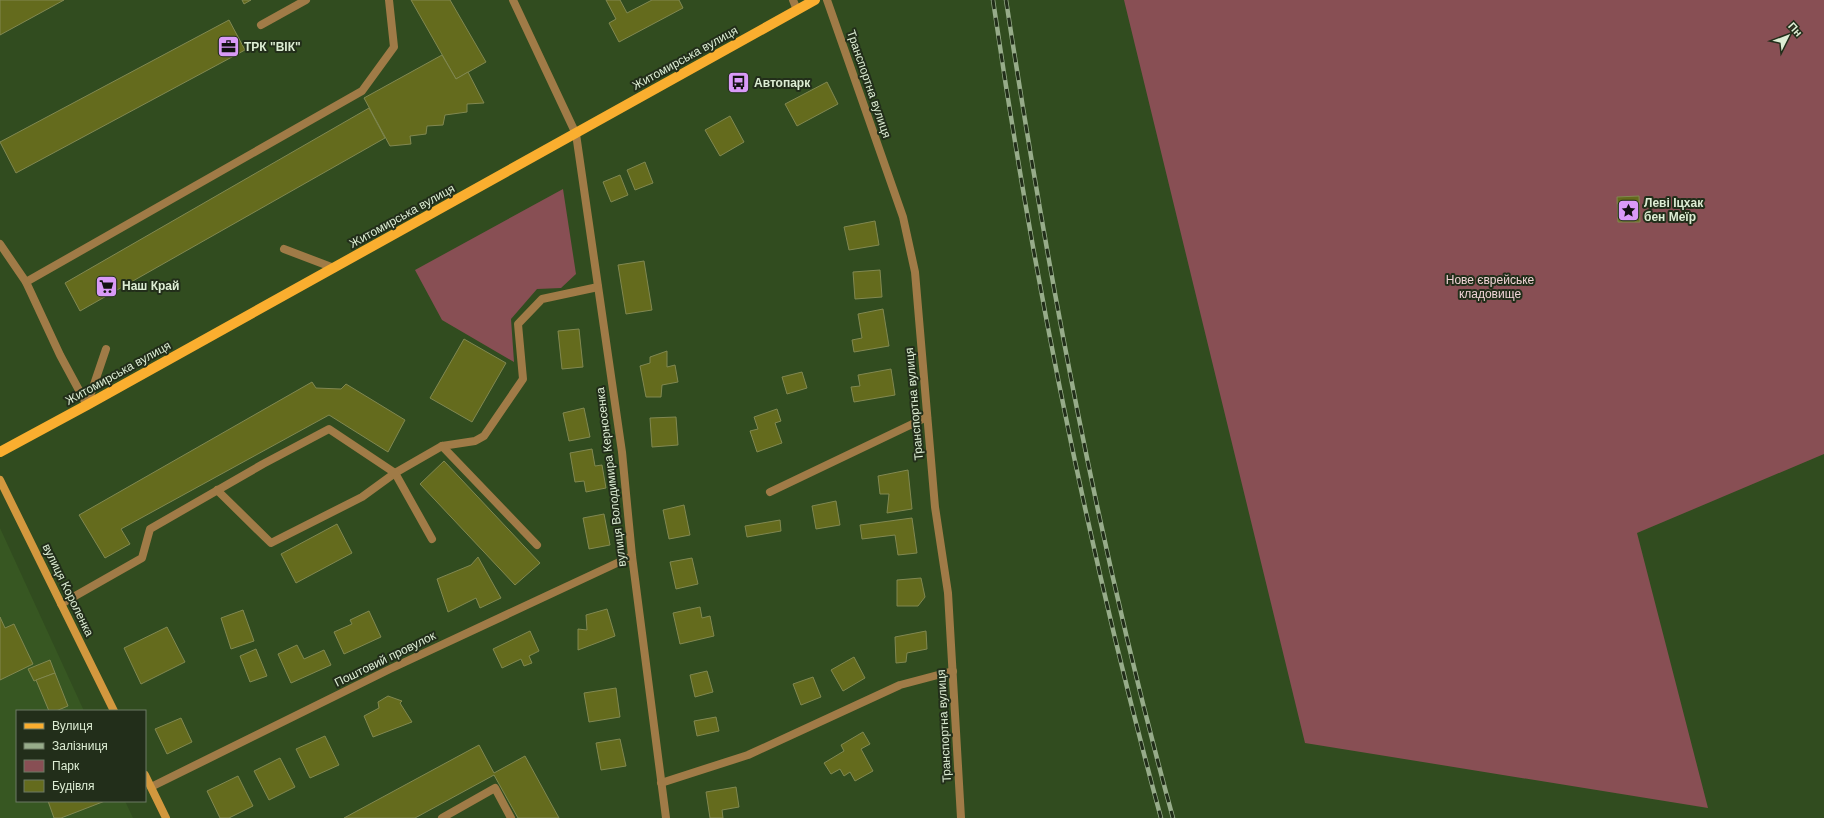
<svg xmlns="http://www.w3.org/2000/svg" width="1824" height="818" font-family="Arial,sans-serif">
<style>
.built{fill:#375722}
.green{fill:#884f54}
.building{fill:#646b1d;stroke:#818851}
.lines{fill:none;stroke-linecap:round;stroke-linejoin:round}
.lane{stroke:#a07b47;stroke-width:8}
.street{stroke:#a07b47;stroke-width:8}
.secondary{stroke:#d3983e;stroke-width:8}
.primary{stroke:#faae2f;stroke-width:10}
.rail-casing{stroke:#97ac8a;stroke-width:4.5}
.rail{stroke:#222e1a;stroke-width:3;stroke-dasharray:9;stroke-linecap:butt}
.labels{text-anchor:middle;stroke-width:4;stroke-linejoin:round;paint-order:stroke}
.poi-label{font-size:12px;font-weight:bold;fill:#ddedd4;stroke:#222e1a;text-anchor:start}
.street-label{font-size:12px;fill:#ddedd4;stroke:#222e1a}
.park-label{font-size:12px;fill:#f0d4d6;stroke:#222e1a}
</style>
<rect width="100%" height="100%" fill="#314c1f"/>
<path class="built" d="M0,528L84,711H17V801H125L133,818H0Z"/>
<g class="green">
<path d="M1124,0H1824V454L1637,533L1708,808L1305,743Z"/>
<path d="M563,189L576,274L561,288L537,289L511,319L514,362L442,320L415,270Z"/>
</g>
<g class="building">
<path d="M0,0H64L0,35Z"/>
<path d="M242,0H251L244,4Z"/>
<path d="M411,0H450L486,62L456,79Z"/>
<path d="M606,0H620L627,13L652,0H679L683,8L619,42L609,23L616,19Z"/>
<path d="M229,20L245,50L16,173L0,142Z"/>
<path d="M442,55L456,79L468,72L484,103L467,104V112L445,115L443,125L427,126L426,134L410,136L411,144L390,146L364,98Z"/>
<path d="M827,82L838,104L797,126L785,104Z"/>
<path d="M369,108L385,138L80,311L65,283Z"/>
<path d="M730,116L744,142L720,156L705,130Z"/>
<path d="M645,162L653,183L635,190L627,170Z"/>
<path d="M620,175L628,195L611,202L603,182Z"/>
<path d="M1639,196L1640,222H1618L1617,197Z"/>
<path d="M875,221L879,245L849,250L844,227Z"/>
<path d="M644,261L652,310L626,314L618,265Z"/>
<path d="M880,270L882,297L855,299L853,272Z"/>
<path d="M883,309L889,346L854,352L852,340L862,338L858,314Z"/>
<path d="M579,329L583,367L562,369L558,331Z"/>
<path d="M464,339L506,363L472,422L430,398Z"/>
<path d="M667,351V367L675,365L678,382L662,385L661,397H646L640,366L650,363V357Z"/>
<path d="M891,369L895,395L854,402L851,387L860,386L858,375Z"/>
<path d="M802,372L807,388L787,394L782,377Z"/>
<path d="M312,382L316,388L341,389L346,384L405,420L388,452L329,415L121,529L130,544L105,558L79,515Z"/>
<path d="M584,408L590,437L569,441L563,413Z"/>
<path d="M777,409L781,421L775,423L782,443L757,452L750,431L758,429L754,417Z"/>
<path d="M676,417L678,445L652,447L650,418Z"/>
<path d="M592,449L595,466L602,465L606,488L586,492L584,481L575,482L570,453Z"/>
<path d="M444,461L540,563L515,585L420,484Z"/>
<path d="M908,470L912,509L887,513L889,494H880L878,476Z"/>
<path d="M836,501L840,525L816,529L812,506Z"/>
<path d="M684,505L690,535L669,539L663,510Z"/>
<path d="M604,514L610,545L589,549L583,518Z"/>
<path d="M912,518L917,553L898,555L895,535L862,539L860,525Z"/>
<path d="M780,520L781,531L747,537L745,526Z"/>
<path d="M337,524L352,553L296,583L281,554Z"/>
<path d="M478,557L501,598L480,608L476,598L448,612L437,579L471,565Z"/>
<path d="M692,558L698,584L676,589L670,562Z"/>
<path d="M921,578L925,597L918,606H897V580Z"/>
<path d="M700,607L702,618L710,616L714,636L680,644L673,613Z"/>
<path d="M607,609L615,636L578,650V629L587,630L586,615Z"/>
<path d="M243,610L254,641L231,649L221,618Z"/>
<path d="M369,611L381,637L344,654L334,632L352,624L350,620Z"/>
<path d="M0,617L5,628L14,624L33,664L0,680Z"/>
<path d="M167,627L185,662L141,684L124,648Z"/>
<path d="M530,631L539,651L529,656L532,663L524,666L521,659L502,668L493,649Z"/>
<path d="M926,631L927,649L907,653L906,662L896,663L895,637Z"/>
<path d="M297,645L304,659L324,650L331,665L291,683L278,654Z"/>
<path d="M256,649L267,676L250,682L240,656Z"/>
<path d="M854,657L865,678L843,691L831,670Z"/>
<path d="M50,660L55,673L34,681L28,669Z"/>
<path d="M707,671L713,692L695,697L690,675Z"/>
<path d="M55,673L68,706L56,711H49L36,680Z"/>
<path d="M813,677L821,697L801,705L793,684Z"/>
<path d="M616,688L620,717L589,722L584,693Z"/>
<path d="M388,696L402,701L400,703L412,722L373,737L364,716L379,708L378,702Z"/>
<path d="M716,717L719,731L697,736L694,721Z"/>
<path d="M181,718L192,742L167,754L155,729Z"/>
<path d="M863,732L870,744L861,749L873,771L855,781L850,772L844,776L840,769L831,774L824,763L844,751L841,745Z"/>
<path d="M325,736L339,765L310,778L296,749Z"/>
<path d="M620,739L626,766L601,770L596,743Z"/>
<path d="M479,745L494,773L525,756L559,818H518L494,775L415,818H344Z"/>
<path d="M280,758L295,787L269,800L254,771Z"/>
<path d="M238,776L253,806L229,818H220L207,791Z"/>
<path d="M736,787L739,807L722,810L723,818H710L706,792Z"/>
<path d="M48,801H105L61,818H54Z"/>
</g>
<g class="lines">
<g class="lane">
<path d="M261,25L306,0"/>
<path d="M0,244L26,282L60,355L87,405"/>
<path d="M284,249L334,268"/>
<path d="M26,282L362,91L394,47L389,0"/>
<path d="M87,405L106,349"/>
<path d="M217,490L271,543L362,497L395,473L442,446"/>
<path d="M770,492L927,417"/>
<path d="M537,545L442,446L475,441L484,436L523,379L518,324L542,299L598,287"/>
<path d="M61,604L142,558L150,529L263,464L329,429L395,473L432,539"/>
<path d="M442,818L495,788L511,818"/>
</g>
<g class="street">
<path d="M513,0L576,134L622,452L632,556L666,818"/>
<path d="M793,0L797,10"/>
<path d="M827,0L903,217L915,272L935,507L948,593L961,818"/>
<path d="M661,783L748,755L900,685L953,671"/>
<path d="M151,787L390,669L632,556"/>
</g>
<g class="secondary">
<path d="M0,480L114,711"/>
<path d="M145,775L166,818"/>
</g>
<path class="primary" d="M0,452L87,405L815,0"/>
<defs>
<g id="rail">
<path d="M993,0C1033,276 1088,549 1161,818"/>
<path d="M1006,0C1048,275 1099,549 1173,818"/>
</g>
</defs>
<use href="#rail" class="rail-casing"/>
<use href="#rail" class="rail"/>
</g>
<defs>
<symbol id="office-square" viewBox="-11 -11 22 22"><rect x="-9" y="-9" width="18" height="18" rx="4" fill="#d99af7" stroke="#222e1a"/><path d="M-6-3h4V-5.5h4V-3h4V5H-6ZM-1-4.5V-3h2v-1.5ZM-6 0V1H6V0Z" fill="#111"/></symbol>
<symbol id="bus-square" viewBox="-11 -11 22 22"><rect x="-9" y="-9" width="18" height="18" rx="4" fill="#d99af7" stroke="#222e1a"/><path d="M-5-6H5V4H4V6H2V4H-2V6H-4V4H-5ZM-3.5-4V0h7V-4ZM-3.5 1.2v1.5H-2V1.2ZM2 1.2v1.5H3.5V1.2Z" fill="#111"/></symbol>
<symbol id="sight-square" viewBox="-11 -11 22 22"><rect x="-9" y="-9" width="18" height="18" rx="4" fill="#d99af7" stroke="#222e1a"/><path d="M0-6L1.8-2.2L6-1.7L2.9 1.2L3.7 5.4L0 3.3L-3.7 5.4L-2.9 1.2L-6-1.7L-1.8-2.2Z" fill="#111"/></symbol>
<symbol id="supermarket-square" viewBox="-11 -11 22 22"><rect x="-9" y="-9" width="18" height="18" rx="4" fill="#d99af7" stroke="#222e1a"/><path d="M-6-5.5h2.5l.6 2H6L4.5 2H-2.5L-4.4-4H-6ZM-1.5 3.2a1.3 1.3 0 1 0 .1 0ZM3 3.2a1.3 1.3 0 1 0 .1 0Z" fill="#111"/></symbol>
</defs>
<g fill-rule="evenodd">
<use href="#office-square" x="216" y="34" width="25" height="25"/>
<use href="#bus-square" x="726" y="70" width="25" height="25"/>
<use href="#sight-square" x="1616" y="198" width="25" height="25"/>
<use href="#supermarket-square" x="94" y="274" width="25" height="25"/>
</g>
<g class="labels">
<g class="poi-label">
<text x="244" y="51">ТРК "ВІК"</text>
<text x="754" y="87">Автопарк</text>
<text x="1644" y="207">Леві Іцхак<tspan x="1644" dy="14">бен Меїр</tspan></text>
<text x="122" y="290">Наш Край</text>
</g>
<g class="street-label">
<text transform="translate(685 58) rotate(-29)" y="4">Житомирська вулиця</text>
<text transform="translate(869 84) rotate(71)" y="4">Транспортна вулиця</text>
<text transform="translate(402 216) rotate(-29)" y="4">Житомирська вулиця</text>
<text transform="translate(118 373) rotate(-29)" y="4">Житомирська вулиця</text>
<text transform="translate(914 404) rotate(-95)" y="4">Транспортна вулиця</text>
<text transform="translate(611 477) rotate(-97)" y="4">вулиця Володимира Керносенка</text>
<text transform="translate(68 590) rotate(64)" y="4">вулиця Короленка</text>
<text transform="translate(385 659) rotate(-26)" y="4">Поштовий провулок</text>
<text transform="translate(944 726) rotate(-93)" y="4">Транспортна вулиця</text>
</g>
<g class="park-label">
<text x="1490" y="284">Нове єврейське<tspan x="1490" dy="14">кладовище</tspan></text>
</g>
</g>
<rect x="16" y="710" width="130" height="92" fill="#222e1a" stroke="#6d7a64"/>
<rect x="24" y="723" width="20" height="6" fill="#faae2f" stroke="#6d7a64"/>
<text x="52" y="730" font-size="12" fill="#ddedd4">Вулиця</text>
<rect x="24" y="743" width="20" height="6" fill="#97ac8a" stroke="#6d7a64"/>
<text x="52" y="750" font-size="12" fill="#ddedd4">Залізниця</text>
<rect x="24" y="760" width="20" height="12" fill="#884f54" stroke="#6d7a64"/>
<text x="52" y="770" font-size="12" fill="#ddedd4">Парк</text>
<rect x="24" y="780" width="20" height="12" fill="#646b1d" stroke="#6d7a64"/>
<text x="52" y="790" font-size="12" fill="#ddedd4">Будівля</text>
<g transform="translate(1788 36) rotate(48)" stroke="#222e1a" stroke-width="3" paint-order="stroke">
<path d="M0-3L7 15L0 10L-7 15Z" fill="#ddedd4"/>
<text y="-6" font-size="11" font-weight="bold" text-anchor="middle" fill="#ddedd4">Пн</text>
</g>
</svg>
